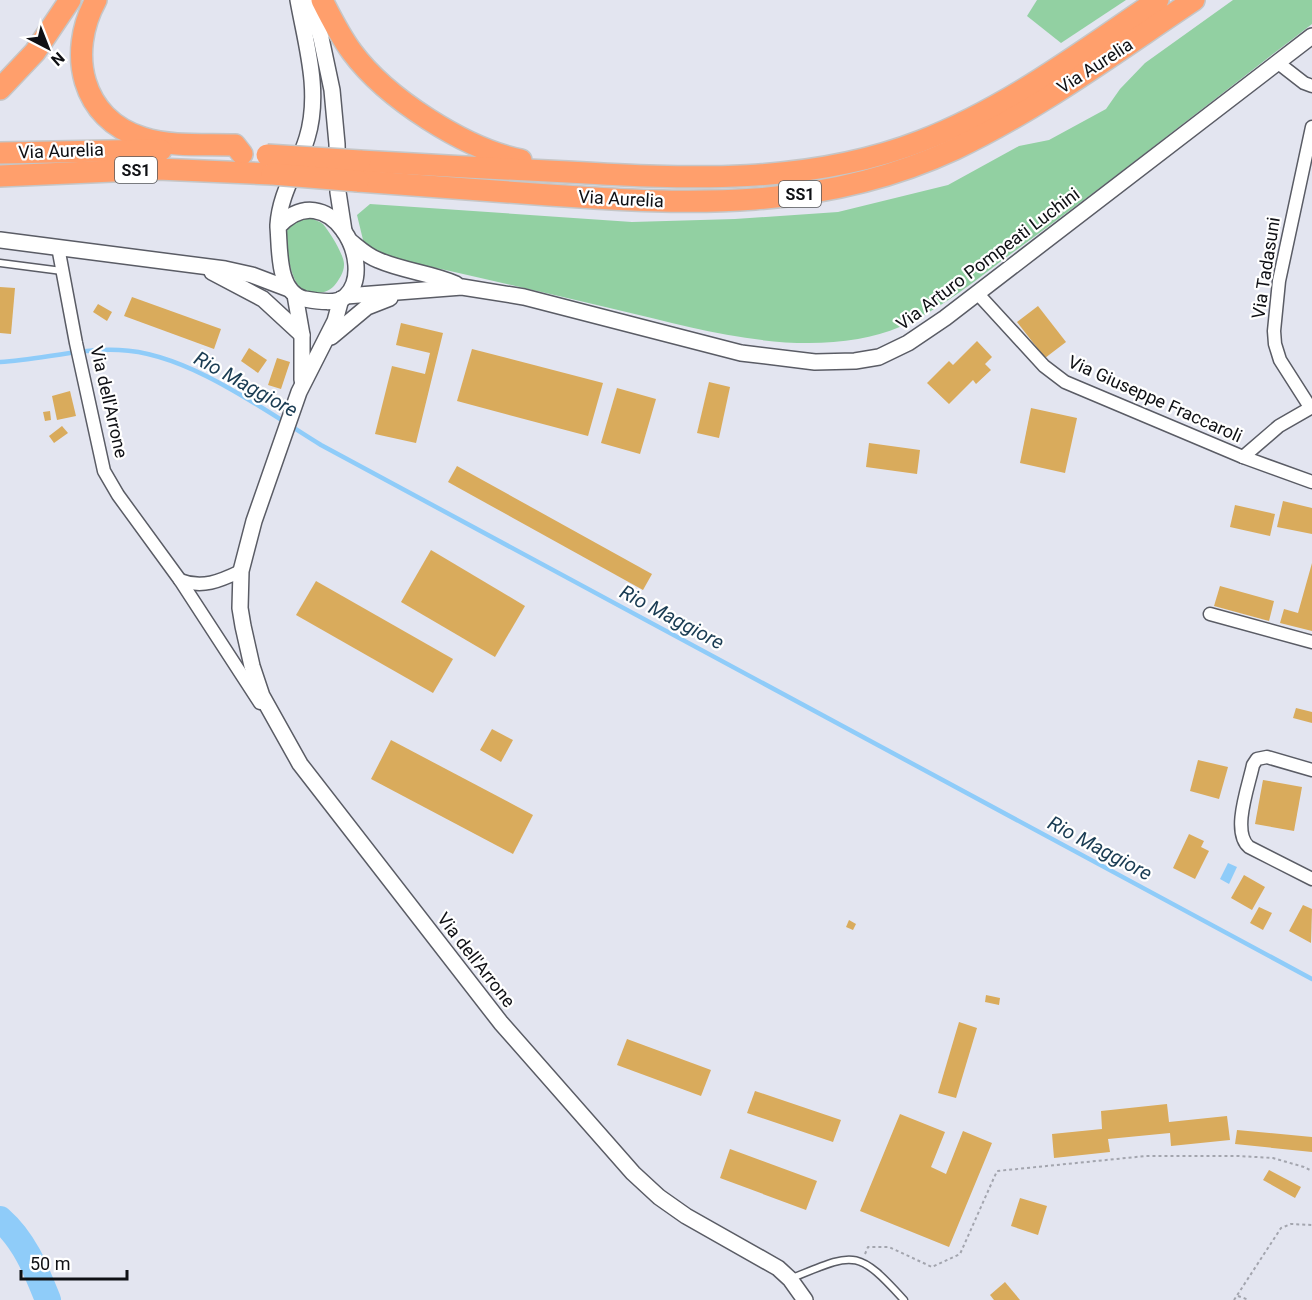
<svg xmlns="http://www.w3.org/2000/svg" width="1312" height="1300" font-family="Roboto,sans-serif">
<style>
.green{fill:#92d0a2}
.water{fill:#8fccf9}
.lines{fill:none;stroke-linecap:round;stroke-linejoin:round}
.stream{stroke:#8fccf9;stroke-width:4.5}
.river{stroke:#8fccf9;stroke-width:26}
.building{fill:#d9ab5c}
.service-casing{stroke:#5a5c65;stroke-width:9}
.minor-casing{stroke:#5a5c65;stroke-width:15}
.tertiary-casing{stroke:#5a5c65;stroke-width:18}
.trunk-casing{stroke:#c5c6c7;stroke-width:24}
.path{stroke:#a3a5ae;stroke-width:2;stroke-dasharray:3 3;stroke-linecap:butt}
.service{stroke:#fff;stroke-width:6}
.minor{stroke:#fff;stroke-width:12}
.tertiary{stroke:#fff;stroke-width:15}
.trunk{stroke:#ff9f6c;stroke-width:21}
.trunk-bridge-casing{stroke:#c5c6c7;stroke-width:24;stroke-linecap:butt}
.trunk-bridge{stroke:#ff9f6c;stroke-width:21}
.labels{text-anchor:middle;stroke-width:4.5;stroke-linejoin:round;paint-order:stroke}
.shield{fill:#fff;stroke:#57585a;stroke-width:1.5}
.shield-label{font-size:16px;font-weight:bold;fill:#0f1014}
.street-label{font-size:18px;fill:#0f1014;stroke:#fff}
.water-label{font-size:20px;font-style:italic;fill:#1a3c53;stroke:#fff}
</style>
<rect width="100%" height="100%" fill="#e3e5f0"/>
<g class="green">
<path d="M1037,0H1126L1061,43L1027,16Z"/>
<path d="M1233,0H1312V24C1214,99 1118,176 1019,248C969,284 921,329 858,339C778,353 695,328 618,310C542,292 466,274 390,258L364,244L357,215L370,204L632,222L735,219L838,212L948,185L1019,146L1049,140L1106,109L1120,89L1145,63Z"/>
<path d="M310,218C315,220 319,221 323,224C329,231 345,256 344,265C344,272 339,280 334,286C324,296 305,296 297,284C293,277 291,269 289,262C281,239 282,223 310,218Z"/>
</g>
<path class="water" d="M1228,863L1237,867L1229,884L1220,879Z"/>
<g class="lines">
<path class="stream" d="M0,362C40,360 79,348 119,350C186,352 264,410 321,445L1312,979"/>
<path class="river" d="M0,1219C25,1241 36,1270 48,1300"/>
</g>
<g class="building">
<path d="M0,287L15,288L11,334L0,333Z"/>
<path d="M132,297L221,329L214,349L124,316Z"/>
<path d="M98,304L112,312L107,321L93,312Z"/>
<path d="M1038,306L1066,342L1045,358L1017,322Z"/>
<path d="M401,323L443,333L416,443L375,434L392,366L425,374L430,353L396,345Z"/>
<path d="M977,341L992,357L985,364L991,370L976,384L973,380L949,404L927,383L949,361L953,365Z"/>
<path d="M249,348L267,360L258,373L241,361Z"/>
<path d="M472,349L603,383L588,436L457,401Z"/>
<path d="M277,358L290,362L281,389L268,385Z"/>
<path d="M709,382L730,387L719,438L697,433Z"/>
<path d="M617,388L656,399L640,454L601,443Z"/>
<path d="M70,391L76,416L57,420L52,396Z"/>
<path d="M1031,408L1077,418L1065,473L1020,463Z"/>
<path d="M50,411L51,420L45,421L43,412Z"/>
<path d="M62,426L68,433L54,443L49,436Z"/>
<path d="M869,443L920,450L917,474L866,467Z"/>
<path d="M457,466L652,574L643,590L448,482Z"/>
<path d="M1283,501L1312,508V534L1277,527Z"/>
<path d="M1235,505L1275,514L1270,536L1230,527Z"/>
<path d="M431,550L525,606L495,657L401,602Z"/>
<path d="M1312,563V631L1280,623L1284,609L1298,613Z"/>
<path d="M316,581L453,659L433,693L296,615Z"/>
<path d="M1220,586L1274,601L1269,621L1214,606Z"/>
<path d="M1296,708L1312,712V723L1293,718Z"/>
<path d="M492,729L513,740L501,762L480,750Z"/>
<path d="M391,740L533,815L513,854L371,779Z"/>
<path d="M1198,760L1228,767L1219,799L1190,791Z"/>
<path d="M1263,780L1302,787L1294,831L1255,824Z"/>
<path d="M1189,834L1204,841L1201,847L1209,851L1195,879L1173,868Z"/>
<path d="M1244,875L1265,887L1252,910L1231,898Z"/>
<path d="M1303,905L1312,909L1311,943L1289,931Z"/>
<path d="M1259,907L1272,913L1263,930L1250,923Z"/>
<path d="M849,920L856,924L853,930L846,927Z"/>
<path d="M986,995L1000,998L999,1005L985,1002Z"/>
<path d="M959,1022L977,1028L956,1098L938,1093Z"/>
<path d="M627,1039L711,1070L701,1096L617,1065Z"/>
<path d="M755,1091L841,1120L833,1142L747,1113Z"/>
<path d="M1167,1104L1169,1122L1227,1116L1230,1140L1171,1146L1170,1133L1108,1139L1110,1152L1054,1158L1052,1134L1102,1129L1101,1111Z"/>
<path d="M900,1114L945,1132L931,1167L946,1174L963,1131L992,1143L949,1247L860,1211Z"/>
<path d="M1237,1130L1312,1137V1152L1235,1144Z"/>
<path d="M730,1149L817,1181L806,1210L720,1178Z"/>
<path d="M1269,1170L1301,1187L1295,1198L1263,1180Z"/>
<path d="M1020,1198L1047,1206L1038,1235L1011,1226Z"/>
<path d="M1005,1282L1020,1300H994L990,1295Z"/>
</g>
<g class="lines">
<defs>
<g id="service">
<path d="M0,263L62,271"/>
<path d="M790,1279C854,1253 856,1247 904,1300"/>
</g>
<g id="minor">
<path d="M1277,62L1304,83L1312,86"/>
<path d="M58,247L76,343L104,471L118,495L180,580L260,703"/>
<path d="M978,294L1044,366L1065,382L1243,457L1312,482"/>
<path d="M1310,407L1280,360L1275,344L1274,331L1279,281L1312,127"/>
<path d="M1243,457L1279,426L1312,407"/>
<path d="M180,580C202,589 220,581 241,571"/>
<path d="M1210,614L1312,642"/>
<path d="M1312,770L1267,757L1257,759L1253,765C1249,785 1231,832 1249,847L1312,879"/>
</g>
<g id="tertiary">
<path d="M309,0L321,38L332,90L337,144L338,192L344,231"/>
<path d="M278,227C328,173 378,265 346,296C338,305 316,301 305,299C277,293 280,249 278,227V225C280,193 298,168 307,138C321,92 306,45 298,0"/>
<path d="M0,240L225,269L252,275L289,289"/>
<path d="M350,241C359,248 367,256 378,260C403,271 431,273 456,284"/>
<path d="M212,272L263,299L302,335"/>
<path d="M295,295L302,335V380"/>
<path d="M346,296L462,287L524,297L741,353L815,362L855,361L879,357L908,343L945,318L1312,36"/>
<path d="M341,299L335,321L299,392L254,521L241,571L240,608L243,626L252,666L262,696L300,764L501,1023L633,1173L659,1197L686,1216L778,1268L790,1279L805,1300"/>
<path d="M331,337L367,307L390,298"/>
</g>
<g id="trunk">
<path d="M96,0C67,53 81,119 143,138C172,147 205,144 235,145L242,154"/>
<path d="M322,0C331,18 340,36 352,52C386,98 465,149 521,160"/>
<path d="M0,89L35,52L70,0"/>
<path d="M0,153L161,150"/>
<path d="M360,161C429,165 499,169 568,172C687,179 808,185 921,141C1007,108 1082,51 1158,0"/>
<path d="M0,176L158,169L272,174"/>
<path d="M358,181C422,186 485,190 549,195C690,205 822,211 955,149C1039,109 1116,52 1194,0"/>
</g>
</defs>
<use href="#service" class="service-casing"/>
<use href="#minor" class="minor-casing"/>
<use href="#tertiary" class="tertiary-casing"/>
<use href="#trunk" class="trunk-casing"/>
<g class="path">
<path d="M865,1254L868,1247H889L932,1267L960,1254L997,1171L1146,1156H1238L1273,1158L1304,1167L1312,1171"/>
<path d="M1238,1296L1249,1300"/>
<path d="M1234,1300L1281,1228L1291,1224L1312,1225"/>
</g>
<use href="#service" class="service"/>
<use href="#minor" class="minor"/>
<use href="#tertiary" class="tertiary"/>
<use href="#trunk" class="trunk"/>
<defs>
<g id="trunk-bridge">
<path d="M267,155L360,161"/>
<path d="M272,174L358,181"/>
</g>
</defs>
<use href="#trunk-bridge" class="trunk-bridge-casing"/>
<use href="#trunk-bridge" class="trunk-bridge"/>
</g>
<g class="labels">
<g class="shield">
<rect x="115" y="157" width="42" height="26" rx="4.5"/>
<rect x="779" y="181" width="42" height="26" rx="4.5"/>
</g>
<g class="shield-label">
<text x="136" y="176">SS1</text>
<text x="800" y="200">SS1</text>
</g>
<g class="street-label">
<text transform="translate(1095 66) rotate(-33)" y="6">Via Aurelia</text>
<text transform="translate(61 151) rotate(-2)" y="6">Via Aurelia</text>
<text transform="translate(621 199) rotate(3)" y="6">Via Aurelia</text>
<text transform="translate(988 259) rotate(-37)" y="6">Via Arturo Pompeati Luchini</text>
<text transform="translate(1266 268) rotate(-81)" y="6">Via Tadasuni</text>
<text transform="translate(1155 399) rotate(24)" y="6">Via Giuseppe Fraccaroli</text>
<text transform="translate(109 402) rotate(77)" y="6">Via dell'Arrone</text>
<text transform="translate(476 960) rotate(52)" y="6">Via dell'Arrone</text>
</g>
<g class="water-label">
<text transform="translate(246 384) rotate(29)" y="7">Rio Maggiore</text>
<text transform="translate(672 617) rotate(28)" y="7">Rio Maggiore</text>
<text transform="translate(1100 848) rotate(28)" y="7">Rio Maggiore</text>
</g>
</g>
<g transform="translate(48 48) rotate(138)" stroke="#ffffff" stroke-width="4.5" paint-order="stroke">
<path d="M0-4.5L10 22L0 15L-10 22Z" fill="#0f1014"/>
<text y="-9" font-size="16" font-weight="bold" text-anchor="middle" fill="#0f1014">N</text>
</g>
<path d="M21 1270v9h106v-9" fill="none" stroke="#0f1014" stroke-width="3"/>
<text x="30" y="1270" font-size="18" fill="#0f1014" stroke="#ffffff" stroke-width="4.5" paint-order="stroke">50 m</text>
</svg>
